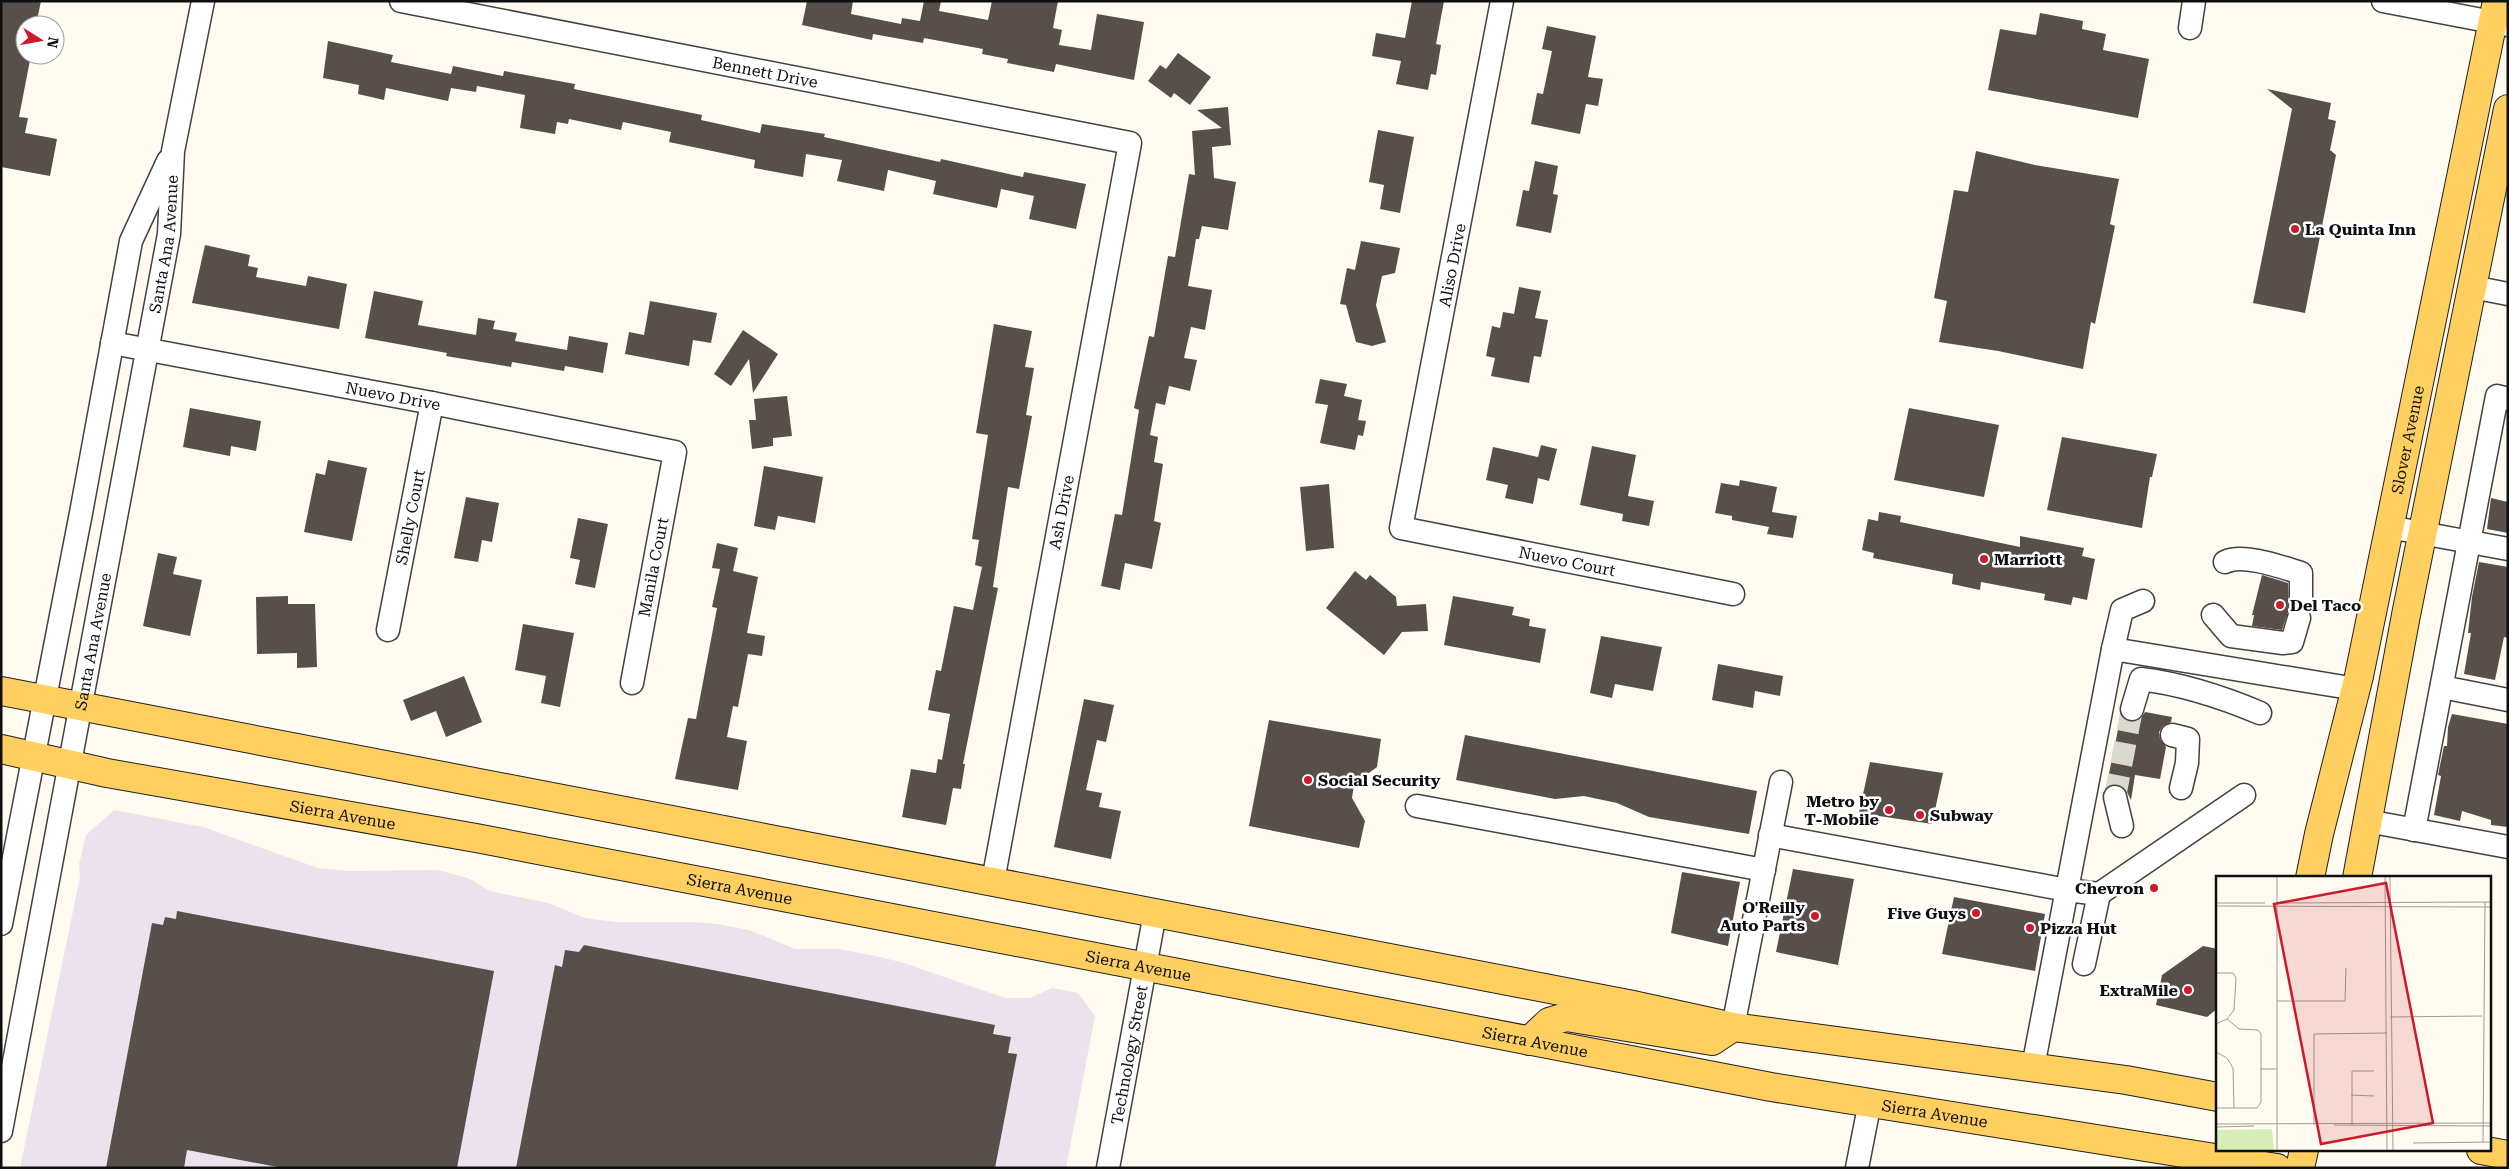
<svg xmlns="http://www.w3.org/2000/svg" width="2509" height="1169" font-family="'Roboto Serif',serif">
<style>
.industrial{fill:#ece2ee}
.building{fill:#584f4a}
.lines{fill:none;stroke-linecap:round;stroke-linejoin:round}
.minor-tunnel{stroke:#dbd8ce;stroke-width:22;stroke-dasharray:22 11;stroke-linecap:butt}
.minor-casing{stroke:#424242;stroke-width:25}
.major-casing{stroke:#202020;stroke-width:30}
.minor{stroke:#fff;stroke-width:22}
.major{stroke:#ffcf60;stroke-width:28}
.poi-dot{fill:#cc192c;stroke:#fff;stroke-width:2}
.labels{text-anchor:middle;stroke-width:5;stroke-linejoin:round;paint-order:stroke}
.street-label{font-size:16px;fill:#0f0f0f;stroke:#fff}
.poi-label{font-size:16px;font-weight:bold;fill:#0f0f0f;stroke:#fff;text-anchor:start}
.inset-road{fill:none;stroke:#9f9d96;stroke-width:1}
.view{fill:#cc192c;fill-opacity:0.15;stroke:#cc192c;stroke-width:2.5}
.inset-edge{fill:none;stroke:#0f0f0f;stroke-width:2.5}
</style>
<rect width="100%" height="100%" fill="#fffbf0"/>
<path class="industrial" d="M114,810L203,827L318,868L349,871L438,870L468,878L490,891L548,903L585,918L615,922H693L718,924L749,930L795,949H840L875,956L901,962L1005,998H1030L1052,988L1078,993L1095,1016L1066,1168H20L80,877L79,864L86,835Z"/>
<g class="building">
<path d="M1,1H41L36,25H25V55H31L19,117L28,118L25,133L57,139L50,176L1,167Z"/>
<path d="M807,1H853L851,14L901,24L902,18L920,21L924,1H941L939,11L988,20L992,1H1058L1053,28L1062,30L1059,45L1091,50L1097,14L1144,22L1134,80L1056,64L1054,72L1007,63L1008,59L982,54L983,49L924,38L923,43L873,34L872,40L802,25Z"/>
<path d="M1412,1H1444L1436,44L1441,45L1436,75L1431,74L1428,90L1396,84L1401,61L1372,56L1376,33L1405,38Z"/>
<path d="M2040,13L2083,21L2082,29L2106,34L2103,50L2149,59L2138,118L1988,90L2000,29L2036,35Z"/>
<path d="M1547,26L1596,36L1588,77L1603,79L1598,106L1586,104L1580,134L1531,124L1537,93L1543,94L1552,51L1542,49Z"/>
<path d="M328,41L393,55L391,62L451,74L453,66L503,76L504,71L575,84L574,89L702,115L701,120L760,133L762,124L825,134L824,137L940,162L941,159L1023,177L1024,172L1086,184L1076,229L1029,219L1034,196L1001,189L997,208L933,194L936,181L888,170L884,191L837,181L842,160L806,154L803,177L754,168L755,160L669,142L671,132L623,122L621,130L569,119L568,124L557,122L555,134L520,128L525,95L477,86L476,92L451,88L448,101L386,88L384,100L358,94L359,85L323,78Z"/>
<path d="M1178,53L1211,77L1190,105L1174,93L1171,98L1148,81L1160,65L1166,69Z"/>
<path d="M2267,89L2331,103L2328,119L2336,121L2330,150L2336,155L2305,313L2253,303L2292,109Z"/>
<path d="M1228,107L1231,145L1212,147L1214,178L1236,182L1228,230L1202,226L1199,239H1196L1188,286L1212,290L1205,330L1191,327L1184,358L1197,360L1190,391L1169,386L1165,405L1156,403L1150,435L1158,437L1154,462L1163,464L1154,521L1161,523L1152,569L1125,563L1120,590L1101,586L1115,514L1122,515L1139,410L1134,408L1149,336L1154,337L1168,256L1175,257L1189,174L1195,175L1192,131L1222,128L1197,110Z"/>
<path d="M1378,130L1414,137L1400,213L1380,209L1384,185L1369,182Z"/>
<path d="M1976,151L2035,165L2119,179L2110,224L2115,226L2095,324L2091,322L2083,369L1998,351L1939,342L1947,301L1934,298L1954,190L1968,192Z"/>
<path d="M1535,161L1558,166L1553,194L1558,195L1551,233L1516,226L1523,190L1529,191Z"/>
<path d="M1361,241L1400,248L1395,273L1382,276L1376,305L1386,342L1372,346L1356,342L1346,305L1340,304L1347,268L1355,270Z"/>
<path d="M205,245L250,255L248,266L258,268L256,277L306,286L308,276L347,284L339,329L192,303Z"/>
<path d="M1519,287L1541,291L1535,318L1548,320L1541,357L1534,356L1529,383L1491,376L1495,358L1486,356L1492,326L1500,328L1503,312L1514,314Z"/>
<path d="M374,291L423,301L418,325L476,335L478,318L495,321L493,329L517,333L515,341L567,350L569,336L608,343L603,373L565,366L564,371L512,362L511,367L446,356L447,353L365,338Z"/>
<path d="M650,301L717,313L711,343L693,340L689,366L625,354L629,332L644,335Z"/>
<path d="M994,324L1032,331L1025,367L1034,368L1026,415L1032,416L1019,489L1008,487L993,587L998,588L963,764H965L961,789L953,788L946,825L902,817L911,769L936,773L938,759L942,760L950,714L928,710L936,670L941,671L954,606L973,610L982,567L975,565L979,540L972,539L988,435L976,433Z"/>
<path d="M743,330L778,354L753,393L749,359L731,386L714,374Z"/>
<path d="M1320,379L1347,384L1344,396L1362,400L1358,420L1366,421L1363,436L1358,435L1355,450L1320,443L1328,405L1315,403Z"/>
<path d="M787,396L792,436L773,438V446L752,449L749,420H756L754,399Z"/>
<path d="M190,408L261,421L256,451L231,446L230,456L183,447Z"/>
<path d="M1909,408L1999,425L1984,497L1894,480Z"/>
<path d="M2062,437L2157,454L2152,477H2150L2142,528L2047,510Z"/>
<path d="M1541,445L1557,449L1549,481L1538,478L1533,504L1505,498L1508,485L1486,480L1493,447L1538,457Z"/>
<path d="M1592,446L1636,455L1628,496L1654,501L1649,526L1622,521L1623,514L1580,505Z"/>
<path d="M328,460L367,468L352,541L304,532L316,473L325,475Z"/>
<path d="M764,466L823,477L815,523L778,516L775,530L754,526Z"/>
<path d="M1740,480L1777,487L1772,512L1797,516L1793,538L1767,534L1769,527L1732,520V516L1715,513L1721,483L1739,486Z"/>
<path d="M1329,484L1334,548L1306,551L1300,487Z"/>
<path d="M466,497L499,503L492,542L482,540L478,562L454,558Z"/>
<path d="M2491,498L2508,502V533L2487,529Z"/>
<path d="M1879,512L1901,516L1900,522L2020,547V536L2084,548L2082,556L2095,559L2087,600L2073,597L2071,605L2044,600L2045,594L1981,582L1980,590L1952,584L1953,574L1873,558L1874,553L1862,550L1868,519L1878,521Z"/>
<path d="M578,518L608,524L595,588L575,584L580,560L570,558Z"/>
<path d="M717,543L738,548L733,571L758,577L747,633L765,636L762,656L748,654L738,707L733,706L727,737L747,741L738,790L675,779L688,718L696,719L717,608L712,607L720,569L712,568Z"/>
<path d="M158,553L177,557L173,574L202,580L190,636L143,626Z"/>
<path d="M2479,562L2508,567V638L2504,637L2495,680L2464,674L2471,633H2468L2472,597Z"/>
<path d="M1355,571L1366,580L1370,575L1396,597L1397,606L1426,604L1428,631L1402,632L1384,655L1326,608Z"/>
<path d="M2262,575L2288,583L2289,609L2282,630L2252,626L2254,615H2252Z"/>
<path d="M288,596V604H315L317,667L297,668V653L257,654L256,597Z"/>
<path d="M1453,596L1514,607L1512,615L1530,619L1529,626L1546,629L1540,663L1444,645Z"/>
<path d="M523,624L574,633L560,707L541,703L546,676L515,670Z"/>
<path d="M1601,636L1662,647L1653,691L1615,684L1612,698L1590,693Z"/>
<path d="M1718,664L1783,676L1780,696L1755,691L1753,708L1712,700Z"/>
<path d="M464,676L482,722L446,737L436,711L411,721L403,700Z"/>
<path d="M1084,699L1114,705L1106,742L1097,740L1086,790L1102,793L1099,807L1121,811L1111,859L1054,847Z"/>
<path d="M2145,712L2172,717L2171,722L2163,726L2159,732L2160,739L2166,747L2160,779L2135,775L2131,800L2125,788L2119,785L2112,784L2106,788L2121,715L2128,721L2135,722L2141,718Z"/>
<path d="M2452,714L2508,724V827L2491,825V820L2462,811L2460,821L2434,815L2441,776L2438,775L2444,746H2447L2448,727Z"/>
<path d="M1269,720L1381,739L1377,767L1354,784L1352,798L1365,821L1359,848L1249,826Z"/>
<path d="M1465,735L1757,791L1749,834L1649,817L1617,803L1584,796L1555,799L1456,780Z"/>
<path d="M1870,762L1943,773L1932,824L1859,813Z"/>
<path d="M1793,869L1854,879L1838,965L1776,952Z"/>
<path d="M1682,872L1740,882L1728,946L1671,933Z"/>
<path d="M1954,897L2045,914L2035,971L1942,954Z"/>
<path d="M177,911L494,971L457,1168H283L187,1150L184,1168H106L152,923L163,925L165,917L176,919Z"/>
<path d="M584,945L995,1025L993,1034L1011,1037L1008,1053L1017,1054L995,1168H516L555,965L562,967L565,950L579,952Z"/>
<path d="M2203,946L2218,949V1008L2207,1017L2156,1005L2162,975Z"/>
</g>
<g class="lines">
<path class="minor-tunnel" d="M2115,797L2132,709"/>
<defs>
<g id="minor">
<path id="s1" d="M401,1L1130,143L993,881"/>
<path id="s2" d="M1502,1L1401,528L1733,594"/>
<path d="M2383,1L2508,25"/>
<path d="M2190,28L2194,1"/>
<path d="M2472,287L2508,294"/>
<path id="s3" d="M112,343L432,403L675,452L632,683"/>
<path d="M2389,527L2508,549"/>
<path d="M2225,562C2243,553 2281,567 2301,573V604"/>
<path d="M2213,615L2231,636L2283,643L2292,642L2299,618"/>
<path id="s4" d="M388,630L432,403"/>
<path d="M2113,649L2122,610L2143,601"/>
<path d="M2442,687L2508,700"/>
<path d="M2132,709L2141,679C2182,684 2222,697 2260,713"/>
<path d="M2172,735L2188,739L2187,763L2181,788"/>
<path d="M2115,797L2122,826"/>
<path d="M1417,806L1764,870"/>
<path d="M2367,821L2508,847"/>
<path d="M2414,830L2497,396L2508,399"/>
<path d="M1770,835L2067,890L2099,894L2244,795"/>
<path d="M1,924L81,513L131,241L168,161"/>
<path d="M2084,964L2099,894"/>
<path d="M1733,1027L1781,782"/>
<path d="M2033,1067L2113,649L2356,689"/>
<path id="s5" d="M1,1131L169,234L173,151L203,1"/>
<path id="s6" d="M1108,1168L1155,913"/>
<path d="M1857,1168L1870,1102"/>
</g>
<g id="major">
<path d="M1,691L1628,1004L1733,1027L2126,1080L2218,1097"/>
<path id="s7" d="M1,749L107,773L476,838L1771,1087L2277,1168"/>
<path id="s8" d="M2310,878L2319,834L2359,676L2497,1"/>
<path d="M2357,878L2406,615L2508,109"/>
<path d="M1529,1041L1549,1022L1566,1017L1712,1041L1733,1027"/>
<path d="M2481,1150L2508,1155"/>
<path d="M2300,1168L2304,1150"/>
</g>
</defs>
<use href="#minor" class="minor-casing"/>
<use href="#major" class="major-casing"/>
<use href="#minor" class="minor"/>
<use href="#major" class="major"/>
</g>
<g class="poi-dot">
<circle cx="2295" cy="229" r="5"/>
<circle cx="1984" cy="559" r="5"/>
<circle cx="2280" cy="605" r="5"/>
<circle cx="1308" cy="780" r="5"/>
<circle cx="1889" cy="810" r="5"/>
<circle cx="1920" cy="815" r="5"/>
<circle cx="2154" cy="888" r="5"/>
<circle cx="1976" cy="913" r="5"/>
<circle cx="1815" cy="916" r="5"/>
<circle cx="2030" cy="928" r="5"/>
<circle cx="2188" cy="990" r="5"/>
</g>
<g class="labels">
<g class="street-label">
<text dy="6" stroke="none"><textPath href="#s1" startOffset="371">Bennett Drive</textPath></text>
<text dy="6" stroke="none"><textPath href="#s5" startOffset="902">Santa Ana Avenue</textPath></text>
<text transform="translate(1452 265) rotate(-79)" y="6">Aliso Drive</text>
<text dy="6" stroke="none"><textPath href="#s3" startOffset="286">Nuevo Drive</textPath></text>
<text dy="6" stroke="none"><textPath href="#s8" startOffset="449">Slover Avenue</textPath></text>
<text transform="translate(1061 512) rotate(-79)" y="6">Ash Drive</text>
<text dy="6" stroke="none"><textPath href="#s4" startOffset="115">Shelly Court</textPath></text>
<text dy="6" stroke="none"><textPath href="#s2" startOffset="706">Nuevo Court</textPath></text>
<text transform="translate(653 567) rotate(-79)" y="6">Manila Court</text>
<text dy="6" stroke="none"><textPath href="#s5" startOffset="498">Santa Ana Avenue</textPath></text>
<text dy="6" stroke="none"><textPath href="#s7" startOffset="348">Sierra Avenue</textPath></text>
<text dy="6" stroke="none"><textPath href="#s7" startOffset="752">Sierra Avenue</textPath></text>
<text dy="6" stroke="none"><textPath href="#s7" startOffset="1158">Sierra Avenue</textPath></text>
<text dy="6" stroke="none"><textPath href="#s7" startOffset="1562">Sierra Avenue</textPath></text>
<text dy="6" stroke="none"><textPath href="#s6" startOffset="115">Technology Street</textPath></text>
<text dy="6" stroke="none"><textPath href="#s7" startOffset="1968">Sierra Avenue</textPath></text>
</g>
<g class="poi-label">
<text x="2305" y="235">La Quinta Inn</text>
<text x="1994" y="565">Marriott</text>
<text x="2290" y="611">Del Taco</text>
<text x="1318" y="786">Social Security</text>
<text x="1879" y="807" text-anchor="end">Metro by<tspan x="1879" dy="18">T-Mobile</tspan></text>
<text x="1930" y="821">Subway</text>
<text x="2144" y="894" text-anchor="end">Chevron</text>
<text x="1805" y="913" text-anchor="end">O'Reilly<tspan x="1805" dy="18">Auto Parts</tspan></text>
<text x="1966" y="919" text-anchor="end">Five Guys</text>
<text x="2040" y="934">Pizza Hut</text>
<text x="2178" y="996" text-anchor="end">ExtraMile</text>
</g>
</g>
<g transform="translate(2216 876)">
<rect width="275" height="275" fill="#fffbf0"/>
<path d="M56,253L58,275H0V254Z" fill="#d6eeb6"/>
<path class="inset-road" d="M61,0V275M169,0L171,275M174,0L177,275M0,27H49M64,27L275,26M0,30L275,31M0,97H17L20,102L18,134L11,143L0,148M61,125H129L130,92M174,141L266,140M0,176L11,182L17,192L18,232M44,193H61M135,219L158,220M0,232H41L45,226V158L42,154L23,153L11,143M0,248L275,247M0,248V232M98,249V158L171,157M118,249L275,250M136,249V195H158M0,251L38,250M267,266L269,26M197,267L275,266"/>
<path class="view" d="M170,7L217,247L105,268L58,28Z"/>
<rect width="275" height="275" class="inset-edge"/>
</g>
<rect width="2509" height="1169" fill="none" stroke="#0f0f0f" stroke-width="5"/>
<g transform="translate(40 40) rotate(101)"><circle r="24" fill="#ffffff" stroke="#9f9f9f"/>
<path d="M0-4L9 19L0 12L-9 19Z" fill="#cc192c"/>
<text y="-8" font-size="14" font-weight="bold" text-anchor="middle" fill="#0f0f0f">N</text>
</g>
</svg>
